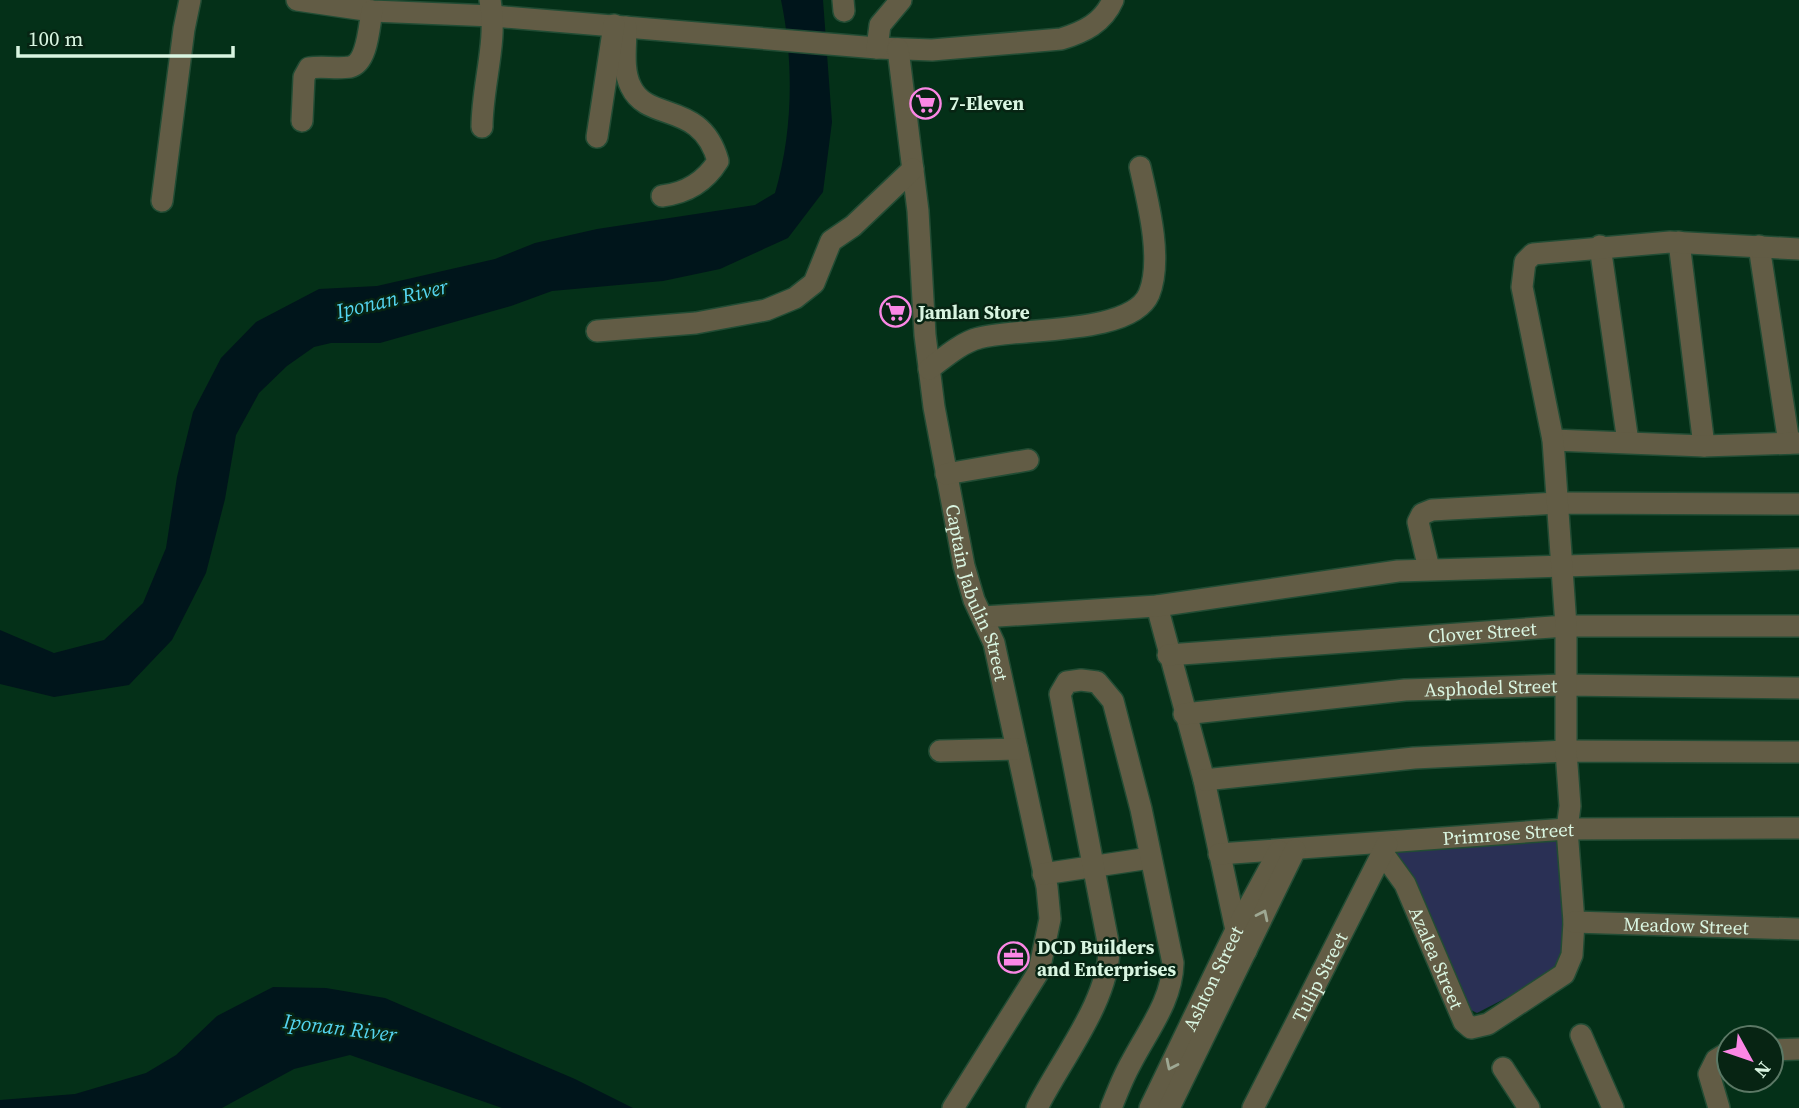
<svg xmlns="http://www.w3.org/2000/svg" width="1799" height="1108" font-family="'Source Serif 4',serif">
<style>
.green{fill:#2a3055}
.water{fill:#00151b}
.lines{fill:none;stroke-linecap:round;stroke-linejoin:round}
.minor-casing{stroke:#224c34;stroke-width:24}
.minor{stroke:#625c45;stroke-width:21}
.oneway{stroke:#9ea893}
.labels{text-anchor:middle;stroke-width:5;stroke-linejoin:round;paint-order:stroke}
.poi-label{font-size:19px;font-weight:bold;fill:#d9f5e1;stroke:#072413;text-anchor:start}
.street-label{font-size:19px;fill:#d9f5e1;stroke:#072413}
.water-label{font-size:21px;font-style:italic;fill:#54d4ef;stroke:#072413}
</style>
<rect width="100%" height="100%" fill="#043018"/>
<path class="green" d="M1564,834L1573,938L1562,969L1477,1013L1469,1009L1390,856L1393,848Z"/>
<g class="water">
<path d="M781,0H823L832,122L823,192L788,238L720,269L663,281L552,291L511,306L380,343H331L314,347L287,366L259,393L236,435L225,499L206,573L172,640L129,685L54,697L0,684V630L54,653L104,640L143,603L166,548L177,477L193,412L221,358L256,322L319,289L377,286L495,259L535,243L597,229L755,205L775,193C793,132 794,62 781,0Z"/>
<path d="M273,987L326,988L385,998L575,1079L633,1108H502L350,1055L294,1069L222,1108H0V1100L75,1094L146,1073L176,1055L217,1016Z"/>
</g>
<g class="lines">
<defs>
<g id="minor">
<path d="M297,0L372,11L493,16L877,48L932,50L1061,39C1084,32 1103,23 1113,0"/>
<path d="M843,0L844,11"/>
<path d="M626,27C626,46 622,70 631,87C648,123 701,100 718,161C705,182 687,193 662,196"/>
<path d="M877,48L880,25L901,0"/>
<path id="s1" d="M898,49L918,211L925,335L934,407L964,566L974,600L994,643L1047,887L1050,919L1039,971L953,1108"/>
<path d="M302,121L304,77L309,68C322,66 337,69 350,67C368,63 369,25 372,11"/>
<path d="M482,127C482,85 498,41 490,0"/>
<path d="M597,137L614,25"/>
<path d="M162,201L184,29L190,0"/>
<path d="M1679,242L1704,446"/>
<path d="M1600,246L1628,442"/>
<path d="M1759,246L1789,443"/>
<path d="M597,331L696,323L766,310L795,298L814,283L831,241L853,226L913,169"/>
<path d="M929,369C944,358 960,343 979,338C1017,327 1131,336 1149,294C1163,260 1148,202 1140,167"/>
<path d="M1553,440L1704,446L1799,443"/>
<path d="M946,474L1028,460"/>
<path d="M1429,569L1418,522L1422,514L1432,510L1558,503L1799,504"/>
<path d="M1157,606L1204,780L1236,930L1246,951"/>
<path d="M983,617L1157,606L1398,571L1799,559"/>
<path id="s2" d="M1168,655L1566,626H1799"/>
<path id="s3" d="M1184,714L1405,690L1565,685L1799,688"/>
<path d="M940,751L1017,749"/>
<path d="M1204,780L1414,758L1566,751L1799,752"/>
<path id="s4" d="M1219,854L1567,829L1799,828"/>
<path id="s5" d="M1384,855L1405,884L1464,1022L1471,1028L1488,1024L1564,974L1572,955L1574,922L1567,829L1570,806L1566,751V626L1553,440L1522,287L1525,262L1533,254L1670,242L1799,249"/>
<path d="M1043,874L1150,858"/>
<path id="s6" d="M1574,922L1799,929"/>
<path d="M1581,1035L1613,1108"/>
<path d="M1771,1050L1799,1049"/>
<path d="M1503,1068L1529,1108"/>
<path d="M1037,1108C1060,1061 1110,1000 1109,947L1060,694L1067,682L1081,680L1097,682L1113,701L1141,809L1173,963C1172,1001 1148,1030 1131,1063C1123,1077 1117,1093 1111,1108"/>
<path id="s7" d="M1150,1108L1236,930L1279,851"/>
<path d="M1169,1108L1295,850"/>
<path id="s8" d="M1253,1108L1387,844"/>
<path d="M1719,1108L1709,1074L1716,1060L1729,1052"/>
</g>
</defs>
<use href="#minor" class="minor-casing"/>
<use href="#minor" class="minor"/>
</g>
<defs><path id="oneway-chevron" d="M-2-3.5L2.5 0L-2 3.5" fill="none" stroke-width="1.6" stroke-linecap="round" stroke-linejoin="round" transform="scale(1.75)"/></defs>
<g class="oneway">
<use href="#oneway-chevron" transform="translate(1263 915) rotate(-64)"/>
<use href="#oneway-chevron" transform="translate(1171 1065) rotate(116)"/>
</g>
<defs>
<symbol id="supermarket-ring" viewBox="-11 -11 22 22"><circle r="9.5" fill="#072413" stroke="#fb87e5" stroke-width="1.5"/><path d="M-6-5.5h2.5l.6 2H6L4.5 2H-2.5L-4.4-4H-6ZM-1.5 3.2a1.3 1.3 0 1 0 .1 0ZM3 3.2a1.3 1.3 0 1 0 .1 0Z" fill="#fb87e5"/></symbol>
<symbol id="office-ring" viewBox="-11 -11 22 22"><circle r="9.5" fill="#072413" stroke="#fb87e5" stroke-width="1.5"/><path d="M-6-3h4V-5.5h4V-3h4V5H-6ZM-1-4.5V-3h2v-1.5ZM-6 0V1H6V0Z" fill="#fb87e5"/></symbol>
</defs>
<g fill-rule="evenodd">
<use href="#supermarket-ring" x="908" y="86" width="35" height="35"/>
<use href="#supermarket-ring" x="878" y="294" width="35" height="35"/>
<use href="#office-ring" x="996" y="940" width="35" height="35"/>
</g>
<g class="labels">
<g class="poi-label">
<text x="949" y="110">7-Eleven</text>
<text x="918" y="319">Jamlan Store</text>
<text x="1037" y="954">DCD Builders<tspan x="1037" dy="22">and Enterprises</tspan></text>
</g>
<g class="street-label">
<text dy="7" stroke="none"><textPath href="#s1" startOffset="551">Captain Jabulin Street</textPath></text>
<text dy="7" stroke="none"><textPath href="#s2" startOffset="315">Clover Street</textPath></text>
<text dy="7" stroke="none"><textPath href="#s3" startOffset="308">Asphodel Street</textPath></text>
<text dy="7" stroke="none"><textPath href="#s4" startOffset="290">Primrose Street</textPath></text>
<text dy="7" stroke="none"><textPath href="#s6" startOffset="112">Meadow Street</textPath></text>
<text dy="7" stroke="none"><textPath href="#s5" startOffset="116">Azalea Street</textPath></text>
<text dy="7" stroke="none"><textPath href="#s8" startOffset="147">Tulip Street</textPath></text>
<text dy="7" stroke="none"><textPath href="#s7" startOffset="144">Ashton Street</textPath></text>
</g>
<g class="water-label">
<text transform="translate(392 299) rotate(-13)" y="7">Iponan River</text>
<text transform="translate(340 1028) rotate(7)" y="7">Iponan River</text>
</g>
</g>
<g transform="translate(1750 1059) rotate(130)"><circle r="33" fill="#072413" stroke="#5b7865" stroke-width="2"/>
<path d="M0-5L12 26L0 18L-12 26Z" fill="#fb87e5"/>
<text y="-10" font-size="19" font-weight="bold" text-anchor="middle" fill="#d9f5e1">N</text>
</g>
<path d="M18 46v10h215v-10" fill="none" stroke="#d9f5e1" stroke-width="3.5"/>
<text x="28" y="46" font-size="21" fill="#d9f5e1" stroke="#072413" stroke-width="5" paint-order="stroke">100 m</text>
</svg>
